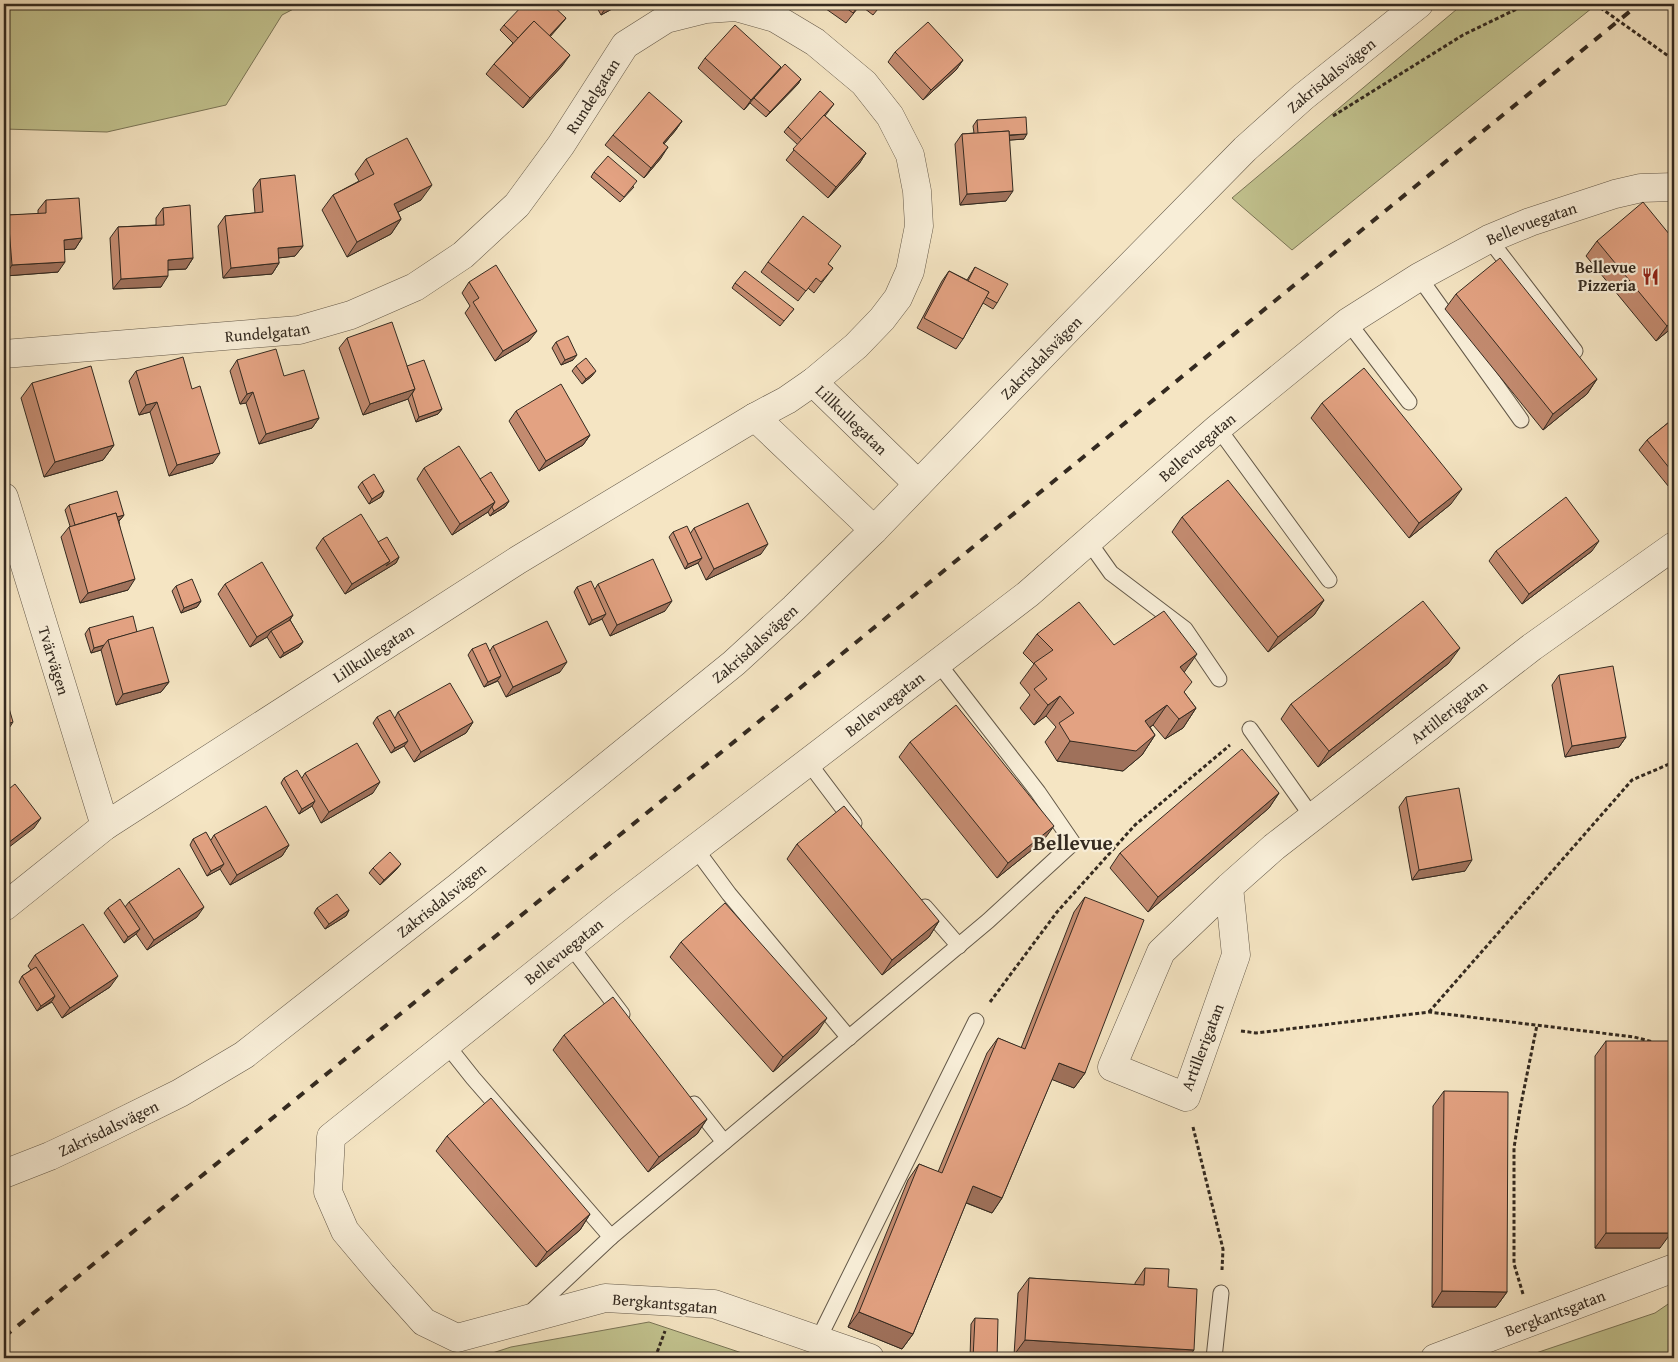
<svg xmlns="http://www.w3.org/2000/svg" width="1678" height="1362" font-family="'Gentium Book Plus',serif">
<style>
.green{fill:#c2c38f;stroke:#7b7658}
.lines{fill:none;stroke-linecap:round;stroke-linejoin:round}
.service-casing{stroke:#645949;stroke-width:17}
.minor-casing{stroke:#645949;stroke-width:29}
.path{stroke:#342a20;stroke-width:3;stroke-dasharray:4 2.5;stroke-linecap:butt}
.service{stroke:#f8eed8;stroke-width:15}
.minor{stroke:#f8eed8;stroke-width:28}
.rail{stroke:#342a20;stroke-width:4;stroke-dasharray:9 9;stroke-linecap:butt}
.wall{fill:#c38b70;stroke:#342a20}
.shaded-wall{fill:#9f715b;stroke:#342a20}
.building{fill:#e3a282;stroke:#342a20}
.labels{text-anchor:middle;stroke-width:4.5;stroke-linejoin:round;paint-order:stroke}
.street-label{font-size:16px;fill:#342a20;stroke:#f8eed8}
.poi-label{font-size:16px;font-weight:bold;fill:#342a20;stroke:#f8eed8;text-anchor:end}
.district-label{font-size:21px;font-weight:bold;fill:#342a20;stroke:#f8eed8}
</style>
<rect width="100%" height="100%" fill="#f5e5c3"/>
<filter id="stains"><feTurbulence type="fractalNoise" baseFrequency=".004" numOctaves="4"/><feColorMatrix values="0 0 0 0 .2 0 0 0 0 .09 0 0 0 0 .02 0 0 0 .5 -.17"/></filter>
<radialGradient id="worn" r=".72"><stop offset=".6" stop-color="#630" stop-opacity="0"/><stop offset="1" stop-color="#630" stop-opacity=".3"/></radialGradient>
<g class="green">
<path d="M4,4H303L282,15L226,105L107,132L4,129Z"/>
<path d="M1463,4H1597L1292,250L1232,198Z"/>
<path d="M1674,1300V1358H1521L1655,1313Z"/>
<path d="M649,1322L757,1358H477L511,1347Z"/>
</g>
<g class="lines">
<defs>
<g id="service">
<path d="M1489,239L1575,351"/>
<path d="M1419,277L1521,420"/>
<path d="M1348,322L1409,402"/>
<path d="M1218,428L1329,580"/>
<path d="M1089,542L1111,573L1185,629L1219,679"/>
<path d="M1250,729L1313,818"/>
<path d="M808,762L854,823"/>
<path d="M695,848L729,894L849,1038"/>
<path d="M925,907L959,946"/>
<path d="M570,945L622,1014"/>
<path d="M446,1044L473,1078L611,1237"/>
<path d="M694,1104L724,1142"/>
<path d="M529,1314L611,1237L988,921L1073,843L1038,792L938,663"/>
<path d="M818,1340L976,1021"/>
<path d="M1214,1358L1221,1293"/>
</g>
<g id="minor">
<path id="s1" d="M4,354L299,330L351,315L415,287L463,255L517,205L561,145L625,45L666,19L706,9L736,7L775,18L815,42L864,83L890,116L910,155L917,191L919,226L910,271L898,298L882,319L856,346L813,382L787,400L755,417L518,560L105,826L4,907"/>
<path id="s2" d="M813,382L918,484"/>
<path d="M755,417L874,530"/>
<path id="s3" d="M4,497L105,826"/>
<path id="s4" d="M1229,887L1236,955L1186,1097L1112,1067L1161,952L1229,887L1274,847L1532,647L1674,546"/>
<path id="s5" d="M4,1174L50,1156L101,1132L180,1093L244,1055L458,887L734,663L794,608L874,530L1069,328L1245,149L1303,97L1419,4"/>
<path id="s6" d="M870,1358L714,1304L605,1298L457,1338L424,1322L382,1275L345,1231L328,1192L331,1137L620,906L1028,594L1218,428L1348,322L1419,277L1489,239L1530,222L1615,194L1641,188L1674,187"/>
<path id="s7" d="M1435,1358L1674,1268"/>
</g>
</defs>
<use href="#service" class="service-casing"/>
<use href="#minor" class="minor-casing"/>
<g class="path">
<path d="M1595,4L1674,60"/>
<path d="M1333,116L1463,35L1527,4"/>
<path d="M990,1002L1057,912L1135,825L1230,745"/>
<path d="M1429,1012L1632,780L1674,762"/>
<path d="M1241,1031L1256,1033L1429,1012L1634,1037L1653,1042"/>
<path d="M1193,1127L1223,1249L1222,1270"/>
<path d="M1523,1294L1514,1264V1148L1520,1109L1537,1025"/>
<path d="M655,1358L665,1331"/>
</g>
<use href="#service" class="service"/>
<use href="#minor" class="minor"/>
<path class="rail" d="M4,1337L1639,4"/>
</g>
<g class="wall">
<path d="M595,4H621L601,15Z"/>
<path d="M819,4H861L846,23Z"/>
<path d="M861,4H882L873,15L860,5Z"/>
<path d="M566,18L562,23L550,37L562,66L523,108L486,74L494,64L513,43L500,30L504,25Z"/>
<path d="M895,52L963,60L956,70L923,100L888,62Z"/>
<path d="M705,58L781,67L776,74L801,79L798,84L766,117L750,103L744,110L698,68Z"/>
<path d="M834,104L825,116L866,153L859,164L828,198L786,160L798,145L784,132L788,127Z"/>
<path d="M977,120L1024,139L1009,140L1006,201L960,205L955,144L962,134L974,133L973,126Z"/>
<path d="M682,121L675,131L664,144L661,158L644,178L605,145L613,135Z"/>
<path d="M366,159L421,200L398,212L401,219L391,234L347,257L322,210L333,195L359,181L355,174Z"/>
<path d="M594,172L634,187L620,202L591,177Z"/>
<path d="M260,179L303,246L295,256L278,258L279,263L272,274L223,278L218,226L225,216L255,213L253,189Z"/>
<path d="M46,200L82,238L75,249H65L58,272L5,276L4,263V222L8,215L38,214V210Z"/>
<path d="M163,208L193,258L186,269L168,270L161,287L113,289L110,238L118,227L156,225V218Z"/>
<path d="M1674,240V326L1656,341L1586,256L1597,241Z"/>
<path d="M768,262L828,264L833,268L814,293L808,288L798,301L761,272Z"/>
<path d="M975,267L997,303L993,309L983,303L963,339L956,349L917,328L942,281L949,271L967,280Z"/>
<path d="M469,282L529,341L495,361L465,313L470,306L462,293Z"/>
<path d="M735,283L794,309L780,326L732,288Z"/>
<path d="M1456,294L1597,379L1587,394L1543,430L1445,309Z"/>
<path d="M347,338L407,366L442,409L438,414L416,422L408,399L363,415L339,348Z"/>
<path d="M556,342L573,360L561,365L552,348Z"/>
<path d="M237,360L284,376L319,418L312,428L259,444L246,403L240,404L230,371Z"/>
<path d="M576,366L592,376L582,384L572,371Z"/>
<path d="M136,371L213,463L169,476L150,412L139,415L129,381Z"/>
<path d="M32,383L114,445L103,460L44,477L21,398Z"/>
<path d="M1322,403L1451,504L1409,538L1311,418Z"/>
<path d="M516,411L590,435L583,445L539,471L509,421Z"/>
<path d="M1674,418V491L1673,492L1639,450L1647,440Z"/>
<path d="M424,468L480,479L509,501L505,507L490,516L488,512L452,535L417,479Z"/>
<path d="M362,482L384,491L381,497L369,504L358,487Z"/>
<path d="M69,505L124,515L120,520L119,521L128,590L80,603L61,537L69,527L70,526L65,510Z"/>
<path d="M1182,517L1324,600L1314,615L1268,652L1172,532Z"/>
<path d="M694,528L761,554L706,580L698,563L685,569L669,537L673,532L690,534Z"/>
<path d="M323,538L378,542L399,557L396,563L345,594L316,548Z"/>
<path d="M1496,551H1592L1522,604L1489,561Z"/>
<path d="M225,584L293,615L290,620L303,642L299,647L280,658L267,637L250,647L218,594Z"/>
<path d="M598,584L665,611L610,636L602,619L589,625L574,592L577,587L595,589Z"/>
<path d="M176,586L201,601L197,607L181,613L172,591Z"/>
<path d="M89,628L137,632L169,682L161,692L116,705L101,650L91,653L85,634Z"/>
<path d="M1037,634L1114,645L1184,672V692L1196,708L1183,728L1165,739L1153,725L1150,727L1155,735L1142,755L1123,771L1057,761L1045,742L1056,727L1046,716L1034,725L1020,708L1030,695L1020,683L1034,664L1023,653Z"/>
<path d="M493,646L560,672L506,697L498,681L484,687L468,655L472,649L490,651Z"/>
<path d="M1449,663L1318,767L1281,719L1291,704Z"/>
<path d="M1559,675L1626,737L1619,747L1565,757L1552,685Z"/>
<path d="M398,712L473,722L466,733L414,762L404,746L391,753L373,723L377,717L395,718Z"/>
<path d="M910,742L1043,841L997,878L899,757Z"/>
<path d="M305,773L373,793L321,823L312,806L299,814L281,783L284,778H302Z"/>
<path d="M1279,793L1269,808L1148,912L1110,868L1120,853Z"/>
<path d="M1406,797L1465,871L1412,880L1399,807Z"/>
<path d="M214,835L289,845L282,856L230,885L220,869L207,876L190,845L193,839L211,840Z"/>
<path d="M797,844L939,921L929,937L882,975L787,859Z"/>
<path d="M373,868L397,869L380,885L369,873Z"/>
<path d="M1085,897V1073L1074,1088L1052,1079L1002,1198L992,1213L966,1203L913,1334L902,1349L848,1327L908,1180L919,1164L938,1172L987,1053L998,1038L1021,1048L1074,912Z"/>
<path d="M129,902L197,917L147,950L136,934L124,943L104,913L108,908L125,907Z"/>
<path d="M317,908L349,910L346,916L325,929L314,913Z"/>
<path d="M681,942L817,1033L773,1072L670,957Z"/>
<path d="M35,955L110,987L62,1018L52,1002L37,1011L19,982L22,976L31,970L28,966Z"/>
<path d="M564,1035L707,1119L697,1134L648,1172L553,1050Z"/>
<path d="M1606,1041L1660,1248H1595V1056Z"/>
<path d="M1444,1091L1507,1292L1496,1307H1432L1433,1106Z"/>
<path d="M447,1136L590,1214L580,1230L536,1267L436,1151Z"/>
<path d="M1145,1268L1168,1287L1014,1355L1018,1293L1029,1278L1135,1285V1283Z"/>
<path d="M975,1318L997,1358H970L971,1324Z"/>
</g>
<g class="shaded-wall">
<path d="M608,4H621L601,15Z"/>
<path d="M566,18L562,23L541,45L545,40Z"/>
<path d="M570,55L562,66L523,108L530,98Z"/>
<path d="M963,60L956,70L923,100L931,90Z"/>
<path d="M781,67L774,77L754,98L744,110L751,100Z"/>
<path d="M801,79L798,84L766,117L770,112Z"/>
<path d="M682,121L675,131L656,153L663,143Z"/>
<path d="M1027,134L1024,139L974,143L978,138Z"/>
<path d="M668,147L661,158L644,178L651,168Z"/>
<path d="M866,153L859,164L828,198L836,187Z"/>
<path d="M432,185L421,200L383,220L394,204Z"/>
<path d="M1013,191L1006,201L960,205L967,194Z"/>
<path d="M401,219L391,234L347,257L357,242Z"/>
<path d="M82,238L75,249L57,250L64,240Z"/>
<path d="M303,246L295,256L270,259L278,248Z"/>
<path d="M193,258L186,269L160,270L168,260Z"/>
<path d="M65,262L58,272L5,276L12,265Z"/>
<path d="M279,263L272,274L223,278L231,268Z"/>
<path d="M168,276L161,287L113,289L121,279Z"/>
<path d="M1674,320V326L1656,341L1667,326Z"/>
<path d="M537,331L529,341L495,361L503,351Z"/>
<path d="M577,355L573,360L561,365L565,360Z"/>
<path d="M596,371L592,376L582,384L586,379Z"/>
<path d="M1597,379L1587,394L1543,430L1553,414Z"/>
<path d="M415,389L408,399L363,415L370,404Z"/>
<path d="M253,392L246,403L240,404L247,394Z"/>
<path d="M157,402L150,412L139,415L146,405Z"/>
<path d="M442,409L438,414L416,422L419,417Z"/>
<path d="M319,418L312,428L259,444L266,434Z"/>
<path d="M590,435L583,445L539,471L546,461Z"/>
<path d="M114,445L103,460L44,477L55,462Z"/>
<path d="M220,453L213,463L169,476L177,465Z"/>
<path d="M1462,489L1451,504L1409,538L1419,523Z"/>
<path d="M384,491L381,497L369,504L372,499Z"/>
<path d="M509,501L505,507L490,516L494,511Z"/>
<path d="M495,502L488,512L452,535L460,524Z"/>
<path d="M124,515L120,520L72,534L76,528Z"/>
<path d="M1599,541L1592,551L1522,604L1529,594Z"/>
<path d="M768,544L761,554L706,580L714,569Z"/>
<path d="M399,557L396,563L345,594L352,584L390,561Z"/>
<path d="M702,558L698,563L685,569L688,564Z"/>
<path d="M135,579L128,590L80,603L88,593Z"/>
<path d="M1324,600L1314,615L1268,652L1278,637Z"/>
<path d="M201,601L197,607L181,613L184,608Z"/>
<path d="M672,601L665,611L610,636L617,625Z"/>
<path d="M606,614L602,619L589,625L592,620Z"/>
<path d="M293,615L286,625L271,631L267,637L250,647L257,637Z"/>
<path d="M303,642L299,647L280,658L284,653Z"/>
<path d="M104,645L101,650L91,653L94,648Z"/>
<path d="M1460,648L1449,663L1318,767L1329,751Z"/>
<path d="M1197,654L1183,674L1180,667Z"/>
<path d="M567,662L560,672L506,697L513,687Z"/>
<path d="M501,676L497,681L484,687L488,682Z"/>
<path d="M169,682L161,692L116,705L123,694Z"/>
<path d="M1060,696L1046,716L1034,725L1048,705Z"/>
<path d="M1167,705L1153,725L1131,740L1145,721Z"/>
<path d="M1196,708L1183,728L1165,739L1179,719Z"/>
<path d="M13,722L6,733H4V725Z"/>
<path d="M473,722L466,733L414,762L421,752Z"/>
<path d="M1155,735L1142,755L1123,771L1057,761L1070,741Z"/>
<path d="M1626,737L1619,747L1565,757L1572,746Z"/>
<path d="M408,741L404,746L391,753L395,748Z"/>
<path d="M380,782L373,793L321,823L329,812Z"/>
<path d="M1279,793L1269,808L1148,912L1158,897Z"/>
<path d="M315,801L312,806L299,814L302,809Z"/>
<path d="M41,818L34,828L4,851V846Z"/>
<path d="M1054,826L1043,841L997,878L1008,863Z"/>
<path d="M289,845L282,856L230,885L237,875Z"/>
<path d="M1472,860L1465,871L1412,880L1419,870Z"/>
<path d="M224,864L220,869L207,876L211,871Z"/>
<path d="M401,864L397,869L380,885L384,880Z"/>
<path d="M204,907L197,917L147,950L154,940Z"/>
<path d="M349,910L346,916L325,929L329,924Z"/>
<path d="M939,921L929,937L882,975L892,960Z"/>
<path d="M140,929L136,934L124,943L128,937Z"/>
<path d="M118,976L110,987L62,1018L70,1008Z"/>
<path d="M55,996L52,1001L37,1011L41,1006Z"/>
<path d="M827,1018L817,1033L773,1072L783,1057Z"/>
<path d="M1059,1063L1085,1073L1074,1088L1048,1078Z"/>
<path d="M707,1119L697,1134L648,1172L659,1157Z"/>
<path d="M973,1186L1002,1198L992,1213L962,1201Z"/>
<path d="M590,1214L580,1230L536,1267L547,1252Z"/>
<path d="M1606,1233H1671L1660,1248H1595Z"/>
<path d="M1442,1291L1507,1292L1496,1307H1432Z"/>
<path d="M859,1312L913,1334L902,1349L848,1327Z"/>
<path d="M1025,1340L1194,1350L1188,1358H1071L1014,1355Z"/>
</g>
<g class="building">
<path d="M524,4H551L566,18L549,36L534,21L518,38L504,25Z"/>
<path d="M841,4H860L853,13Z"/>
<path d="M868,4H881L877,10Z"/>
<path d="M534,21L570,55L530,98L494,64Z"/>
<path d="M928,22L963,60L931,90L895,52Z"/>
<path d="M735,25L781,67L751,100L705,58Z"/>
<path d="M785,64L801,79L770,112L754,98Z"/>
<path d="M820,91L834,104L802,140L788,127Z"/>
<path d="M649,92L682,121L663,143L668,147L651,168L613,135Z"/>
<path d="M824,115L866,153L836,187L793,149Z"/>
<path d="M1026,117L1027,134L1009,135V131L978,133L977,120Z"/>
<path d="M1009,131L1013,191L967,194L962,134Z"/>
<path d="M407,138L432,185L394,204L401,219L357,242L333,195L374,174L366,159Z"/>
<path d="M608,156L637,181L624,197L594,172Z"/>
<path d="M295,175L303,246L278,248L279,263L231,268L225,216L263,212L260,179Z"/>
<path d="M79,198L82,238L64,240L65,262L12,265L8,215L46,213V200Z"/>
<path d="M1643,202L1674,240V320L1667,326L1597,241Z"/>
<path d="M190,205L193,258L168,260V276L121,279L118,227L164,225L163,208Z"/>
<path d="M803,216L841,246L828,264L833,268L821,282L816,278L806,291L768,262Z"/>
<path d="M1500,258L1597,379L1553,414L1456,294Z"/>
<path d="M496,265L537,331L503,351L473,302L479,298L469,282Z"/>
<path d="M975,267L1008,284L997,303L986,297L989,292L968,281Z"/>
<path d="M745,271L794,309L784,321L735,283Z"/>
<path d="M949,271L989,292L963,339L924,318Z"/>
<path d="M392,322L415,389L370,404L347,338Z"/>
<path d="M568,336L577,355L565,360L556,342Z"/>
<path d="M276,349L284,376L304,370L319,418L266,434L253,392L247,394L237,360Z"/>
<path d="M183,357L192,389L200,386L220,453L177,465L157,402L146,405L136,371Z"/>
<path d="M586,358L596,371L586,379L576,366Z"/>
<path d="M424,360L442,409L419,417L412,394L415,389L407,366Z"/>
<path d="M91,366L114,445L55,462L32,383Z"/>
<path d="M1364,368L1462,489L1419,523L1322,403Z"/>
<path d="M561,384L590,435L546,461L516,411Z"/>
<path d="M1674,418V474L1647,440Z"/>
<path d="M459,446L495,502L460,524L424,468Z"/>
<path d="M491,472L509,501L494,511L492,507L495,502L480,479Z"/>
<path d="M374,474L384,491L372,499L362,482Z"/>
<path d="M1228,480L1324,600L1278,637L1182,517Z"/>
<path d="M117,491L124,515L117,517L116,513L75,525L69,505Z"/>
<path d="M1566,497L1599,541L1529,594L1496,551Z"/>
<path d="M748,503L768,544L714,569L694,528Z"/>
<path d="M116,513L135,579L88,593L69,527Z"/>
<path d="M361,514L390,561L352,584L323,538Z"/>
<path d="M687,526L702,558L688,564L673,532Z"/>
<path d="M387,537L399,557L386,566L390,561L378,542Z"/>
<path d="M653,559L672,601L617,625L598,584Z"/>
<path d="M262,562L293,615L257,637L225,584Z"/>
<path d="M192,579L201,601L184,608L176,586Z"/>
<path d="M591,581L606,614L592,620L577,587Z"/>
<path d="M1423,601L1460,648L1329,751L1291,704Z"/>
<path d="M1079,602L1114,645L1164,611L1197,654L1180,667L1192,682L1184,692L1196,708L1179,719L1167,705L1145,721L1155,735L1136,751L1070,741L1059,723L1074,713L1060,696L1048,705L1034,689L1047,679L1034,663L1053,650L1037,634Z"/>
<path d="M133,616L137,632L108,640L104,645L94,648L89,628Z"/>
<path d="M290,620L303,642L284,653L271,631Z"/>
<path d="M547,621L567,662L513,687L493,646Z"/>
<path d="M153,627L169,682L123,694L108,640Z"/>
<path d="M486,643L501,676L488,682L472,649Z"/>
<path d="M1613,666L1626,737L1572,746L1559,675Z"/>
<path d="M450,683L473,722L421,752L398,712Z"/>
<path d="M4,691L13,722L4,725Z"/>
<path d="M956,705L1054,826L1008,863L910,742Z"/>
<path d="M390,710L408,741L395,748L377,717Z"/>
<path d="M357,743L380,782L329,812L305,773Z"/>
<path d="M1242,749L1279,793L1158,897L1120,853Z"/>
<path d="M297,770L315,801L302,809L284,778Z"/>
<path d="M15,784L41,818L4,846V793Z"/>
<path d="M1459,788L1472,860L1419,870L1406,797Z"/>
<path d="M266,806L289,845L237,875L214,835Z"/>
<path d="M844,806L939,921L892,960L797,844Z"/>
<path d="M206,832L224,864L211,871L193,839Z"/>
<path d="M390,852L401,864L384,880L373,868Z"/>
<path d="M179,868L204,907L154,940L129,902Z"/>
<path d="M337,894L349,910L329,924L317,908Z"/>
<path d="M1085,897L1144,920L1085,1073L1059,1063L1002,1198L973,1186L913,1334L859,1312L919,1164L942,1173L998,1038L1025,1049Z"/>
<path d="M120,899L140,929L128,937L108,908Z"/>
<path d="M725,903L827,1018L783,1057L681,942Z"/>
<path d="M83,924L118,976L70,1008L35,955Z"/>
<path d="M36,967L55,996L41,1006L22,976Z"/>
<path d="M613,997L707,1119L659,1157L564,1035Z"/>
<rect x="1606" y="1041" width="65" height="192"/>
<path d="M1444,1091L1508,1092L1507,1292L1442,1291Z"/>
<path d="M491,1098L590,1214L547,1252L447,1136Z"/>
<path d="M1145,1268L1169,1269L1168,1287L1197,1289L1194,1350L1025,1340L1029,1278L1144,1285Z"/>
<path d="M975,1318L998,1319L997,1358H973Z"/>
<path d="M1290,1355L1291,1358H1272Z"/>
</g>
<defs>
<symbol id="restaurant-bare" viewBox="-9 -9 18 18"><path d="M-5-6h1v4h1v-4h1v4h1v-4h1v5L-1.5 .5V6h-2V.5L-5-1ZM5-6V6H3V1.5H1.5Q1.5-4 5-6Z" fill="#8f2418" stroke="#f8eed8" stroke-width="2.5" paint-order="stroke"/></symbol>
</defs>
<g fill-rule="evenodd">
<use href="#restaurant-bare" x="1638" y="264" width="25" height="25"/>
</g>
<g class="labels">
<g class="street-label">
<text dy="6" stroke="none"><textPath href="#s5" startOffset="1734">Zakrisdalsvägen</textPath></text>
<text dy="6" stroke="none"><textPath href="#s1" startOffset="684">Rundelgatan</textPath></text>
<text dy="6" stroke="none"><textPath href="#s6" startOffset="2195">Bellevuegatan</textPath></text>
<text dy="6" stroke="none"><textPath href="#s1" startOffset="264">Rundelgatan</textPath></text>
<text dy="6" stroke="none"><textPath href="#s5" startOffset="1329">Zakrisdalsvägen</textPath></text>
<text dy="6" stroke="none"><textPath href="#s2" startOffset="54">Lillkullegatan</textPath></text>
<text dy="6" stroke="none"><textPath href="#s6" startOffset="1790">Bellevuegatan</textPath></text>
<text dy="6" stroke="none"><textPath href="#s5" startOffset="924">Zakrisdalsvägen</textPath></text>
<text transform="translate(373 653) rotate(-33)" y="6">Lillkullegatan</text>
<text dy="6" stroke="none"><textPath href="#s3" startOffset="171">Tvärvägen</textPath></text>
<text dy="6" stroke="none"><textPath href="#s6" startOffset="1385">Bellevuegatan</textPath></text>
<text dy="6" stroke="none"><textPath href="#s4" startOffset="799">Artillerigatan</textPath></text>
<text dy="6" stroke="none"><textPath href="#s5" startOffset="519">Zakrisdalsvägen</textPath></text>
<text dy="6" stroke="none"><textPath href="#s6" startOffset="980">Bellevuegatan</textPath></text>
<text transform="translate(1202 1047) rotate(-69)" y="6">Artillerigatan</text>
<text dy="6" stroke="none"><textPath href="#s5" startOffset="114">Zakrisdalsvägen</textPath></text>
<text transform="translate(665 1303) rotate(5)" y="6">Bergkantsgatan</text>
<text dy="6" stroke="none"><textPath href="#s7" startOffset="128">Bergkantsgatan</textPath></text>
</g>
<g class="poi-label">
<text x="1636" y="273">Bellevue<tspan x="1636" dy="18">Pizzeria</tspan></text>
</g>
<g class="district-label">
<text x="1073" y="850">Bellevue</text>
</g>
</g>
<rect width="1678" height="1362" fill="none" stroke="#f5e5c3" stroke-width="20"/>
<rect x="5" y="5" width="1668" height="1352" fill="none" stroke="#342a20" stroke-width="2.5"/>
<rect x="10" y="10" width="1658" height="1342" fill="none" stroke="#342a20"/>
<rect width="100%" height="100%" filter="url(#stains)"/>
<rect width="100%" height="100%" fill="url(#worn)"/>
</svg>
